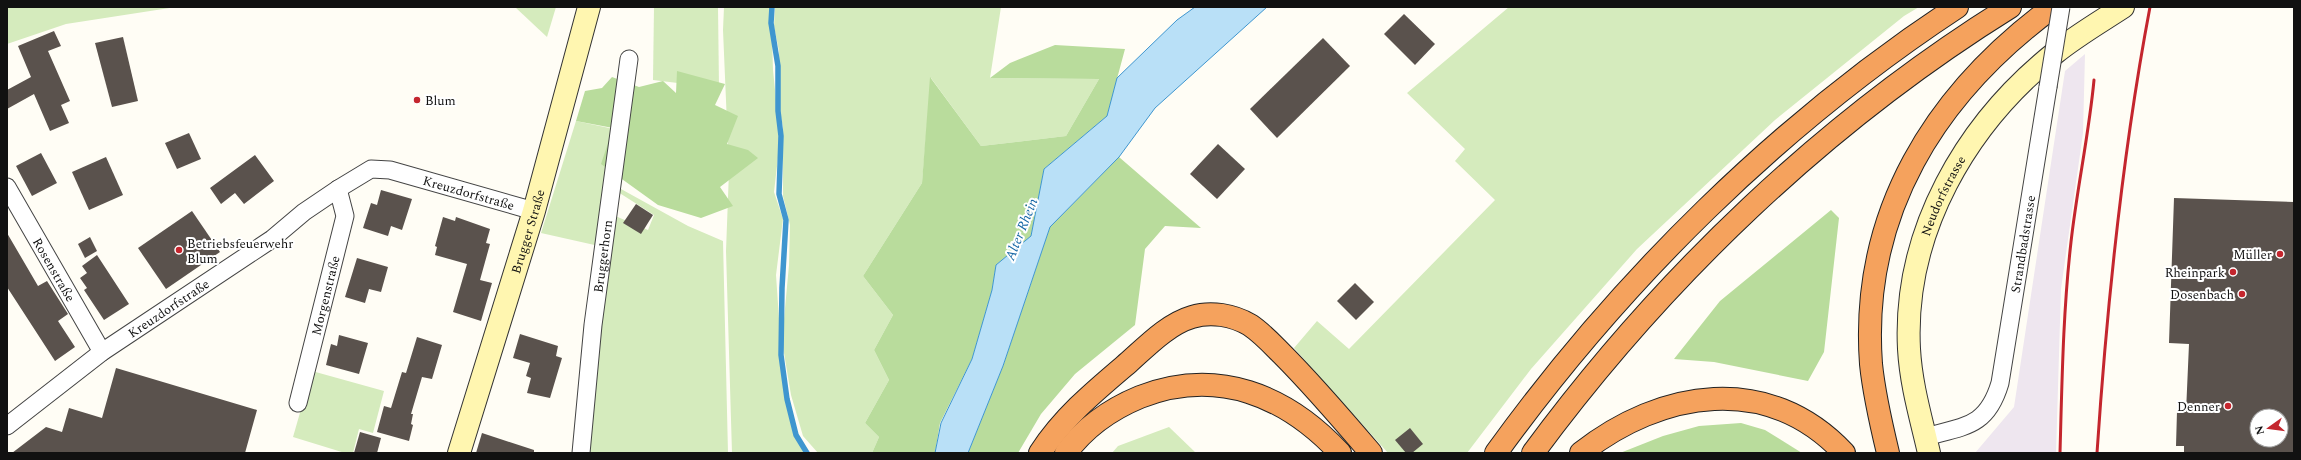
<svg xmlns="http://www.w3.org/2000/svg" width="2301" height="460" font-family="Spectral,serif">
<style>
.industrial{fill:#eee6ef}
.green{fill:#d5ebbd}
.forest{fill:#b9dc9c}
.water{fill:#b9e0f7;stroke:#3f96cf}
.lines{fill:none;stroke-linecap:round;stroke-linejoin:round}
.stream{stroke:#3f96cf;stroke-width:5.5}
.building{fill:#5a524d;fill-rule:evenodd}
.street-casing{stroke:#444;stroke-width:19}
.secondary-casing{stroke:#333;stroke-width:24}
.highway-casing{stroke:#222;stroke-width:24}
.street{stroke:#fff;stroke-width:17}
.secondary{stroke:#fff6b0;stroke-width:22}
.highway{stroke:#f5a25d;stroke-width:22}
.rail{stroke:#c4262e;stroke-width:3}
.street-bridge-casing{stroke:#444;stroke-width:19;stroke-linecap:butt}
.street-bridge{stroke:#fff;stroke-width:17}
.poi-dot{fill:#c4262e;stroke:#fff;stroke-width:1.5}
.labels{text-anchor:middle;stroke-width:4;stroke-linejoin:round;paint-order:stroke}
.poi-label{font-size:13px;fill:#111;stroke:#fff;text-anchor:end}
.street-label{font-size:13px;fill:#111;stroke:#fff}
.water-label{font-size:14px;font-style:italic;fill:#1768a6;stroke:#fff}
</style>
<rect width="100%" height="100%" fill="#fffdf5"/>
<path class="industrial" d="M2085,54L2083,133L2061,289L2056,453H1975L2014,407L2065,71Z"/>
<g class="green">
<path d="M7,7H176L66,24L7,44Z"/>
<path d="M515,7H556L547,37Z"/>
<path d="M654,7H718L719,88L653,80Z"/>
<path d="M724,7H771L773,70L780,140L774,192L783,219L776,275L783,377L793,430L807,453H732L726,251L729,171L723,30Z"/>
<path d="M775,7H1001L990,78L1099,79L1066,136L981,146L931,78L922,183L863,276L893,315L874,350L889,380L865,423L879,437L872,453H818L803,436L791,395L782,341L789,265L790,225L783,196V127L779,107V51L774,26Z"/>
<path d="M1509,7H1919L1904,16L1775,120L1637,249L1531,369L1467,453H1388L1294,348L1317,321L1349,349L1495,200L1455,161L1465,149L1407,93Z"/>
<path d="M576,121L614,129L599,246L541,233Z"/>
<path d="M621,189L688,226L723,241L728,453H590L599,325L613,215L648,230L654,215L618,192Z"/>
<path d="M312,371L384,391L373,433L359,429L353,453H345L293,437Z"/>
<path d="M1169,427L1196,453H1112L1118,446Z"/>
</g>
<g class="forest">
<path d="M1055,45L1125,49L1107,116L1044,169L1031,236L996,265L992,290L972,359L940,423L935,453H872L879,437L865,423L889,380L874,350L893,315L863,276L922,183L930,77L981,146L1066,136L1099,79L990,78L1010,63Z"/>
<path d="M677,71L725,84L715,105L738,116L727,144L748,150L758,158L720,187L733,206L701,218L658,205L601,164L613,128L576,121L585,91L602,88L612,77L639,87L663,81L676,93Z"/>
<path d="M1119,157L1201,228L1165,226L1145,249L1135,325L1075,374L1041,414L1018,453H968L1003,366L1050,227Z"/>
<path d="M1831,210L1839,218L1824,352L1808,381L1714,362L1674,359L1720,301Z"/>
<path d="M1741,423L1765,430L1802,453H1620L1663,436L1699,426Z"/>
</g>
<path class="water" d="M1195,7H1267L1155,108L1119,157L1050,227L1003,366L968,453H935L941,423L972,359L992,290L996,265L1031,236L1044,169L1107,116L1117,78L1177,20Z"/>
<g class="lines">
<path class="stream" d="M772,7L771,23L778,66V111L781,136L779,194L786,220L782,288L781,355L787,399L796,435L807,453"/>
</g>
<g class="building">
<path d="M1404,14L1435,44L1415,65L1384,34Z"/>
<path d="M54,31L61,46L48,51L70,101L61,105L69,123L50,131L34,94L7,109V90L31,77L18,46Z"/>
<path d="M123,37L138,101L112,107L95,43Z"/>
<path d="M1323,38L1350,66L1277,138L1250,109Z"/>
<path d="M189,133L201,159L177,169L165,143Z"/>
<path d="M1218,144L1245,169L1217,199L1190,174Z"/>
<path d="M41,153L57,183L32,196L16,166Z"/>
<path d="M255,155L274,181L244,204L235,193L221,204L210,188Z"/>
<path d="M106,157L123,195L89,210L72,172Z"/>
<path d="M381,190L412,199L402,230L391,226L388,236L363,228L371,203L377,205Z"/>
<path d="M2174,198L2294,202V453H2184V446H2176L2177,411L2186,412L2189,344L2169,343ZM2257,416H2281V440H2257Z"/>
<path d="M636,204L653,215L641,234L623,223Z"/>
<path d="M192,211L220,252L166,289L138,248Z"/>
<path d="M443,217L455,221L456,217L490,229L486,243L490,244L480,280L492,283L481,321L453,312L467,264L435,255L437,247L435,246Z"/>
<path d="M7,233L38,286L47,281L68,314L58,321L75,347L55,361L7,287Z"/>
<path d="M90,237L97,251L85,258L78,244Z"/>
<path d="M97,255L129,304L104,320L84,290L87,288L80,278L87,273L82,266Z"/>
<path d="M357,258L388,267L381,292L369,289L365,303L345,297Z"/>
<path d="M1355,283L1374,302L1356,320L1337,301Z"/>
<path d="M520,334L558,346L556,356L562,358L550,398L527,393L531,378L526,376L530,363L513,358Z"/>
<path d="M339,335L368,343L359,374L326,365L331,344L337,346Z"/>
<path d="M417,337L442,345L432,379L422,377L411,414H413L411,424L413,425L409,441L377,432L384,406L391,408L402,372L406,373Z"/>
<path d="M116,368L257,410L245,453H12L46,427L62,432L69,408L102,418Z"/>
<path d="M1410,428L1423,444L1412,453H1406L1395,440Z"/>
<path d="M360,432L381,438L377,453H354Z"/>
<path d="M482,433L534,450V453H476Z"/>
</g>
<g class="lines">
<defs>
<g id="street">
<path id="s1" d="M7,187L102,352"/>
<path id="s2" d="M298,403L345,216L338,189"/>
<path id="s3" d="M7,426L102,352L272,239L304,212L338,189L371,169L390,170L534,211"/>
<path id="s4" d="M1925,437C1965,426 1987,427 2000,383L2048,87"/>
<path id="s5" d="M581,453L593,325L629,59"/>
</g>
<g id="secondary">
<path id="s6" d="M459,453L534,211L589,7"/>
<path id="s7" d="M1929,453C1921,418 1911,385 1909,349C1903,232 1966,124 2055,53C2076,36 2100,22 2123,7"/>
</g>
<g id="highway">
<path d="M1040,453C1063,417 1096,390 1129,362C1147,346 1168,324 1192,317C1211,311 1233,315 1250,325C1262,333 1272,344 1282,354C1313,385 1342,419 1371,453"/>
<path d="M1066,453C1085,427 1111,409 1140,397C1217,367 1286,395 1340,453"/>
<path d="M1496,453C1621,280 1779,124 1957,7"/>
<path d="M1533,453C1662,278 1825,122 2010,7"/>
<path d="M1581,453C1661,390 1768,372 1844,453"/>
<path d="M1888,453C1881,424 1874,394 1871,364C1860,213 1935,94 2053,7"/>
</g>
</defs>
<use href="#street" class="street-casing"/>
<use href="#secondary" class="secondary-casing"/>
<use href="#highway" class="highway-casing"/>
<use href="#street" class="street"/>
<use href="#secondary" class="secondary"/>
<use href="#highway" class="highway"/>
<g class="rail">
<path d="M2060,453C2062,382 2063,312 2071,242C2077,188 2089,134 2094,80"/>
<path d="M2097,453C2107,303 2122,155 2150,7"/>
</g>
<defs>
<path id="street-bridge" d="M2048,87L2061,7"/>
</defs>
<use href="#street-bridge" class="street-bridge-casing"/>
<use href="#street-bridge" class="street-bridge"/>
</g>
<g class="poi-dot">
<circle cx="417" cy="100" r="4"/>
<circle cx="179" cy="250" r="4"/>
<circle cx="2280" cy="254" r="4"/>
<circle cx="2233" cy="272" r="4"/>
<circle cx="2242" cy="294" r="4"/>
<circle cx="2228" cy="406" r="4"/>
</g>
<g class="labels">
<g class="poi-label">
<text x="425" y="105" text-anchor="start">Blum</text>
<text x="187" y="248" text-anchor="start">Betriebsfeuerwehr<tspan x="187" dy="15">Blum</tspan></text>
<text x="2272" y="259">Müller</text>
<text x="2225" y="277">Rheinpark</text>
<text x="2234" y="299">Dosenbach</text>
<text x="2220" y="411">Denner</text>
</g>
<g class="street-label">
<text dy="5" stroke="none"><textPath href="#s3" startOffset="547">Kreuzdorfstraße</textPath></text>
<text dy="5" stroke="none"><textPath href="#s7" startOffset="265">Neudorfstrasse</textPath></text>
<text dy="5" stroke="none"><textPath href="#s6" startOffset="232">Brugger Straße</textPath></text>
<text dy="5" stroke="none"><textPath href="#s4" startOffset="240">Strandbadstrasse</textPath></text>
<text dy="5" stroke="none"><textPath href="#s5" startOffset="198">Bruggerhorn</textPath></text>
<text dy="5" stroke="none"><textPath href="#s1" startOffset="95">Rosenstraße</textPath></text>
<text dy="5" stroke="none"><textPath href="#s2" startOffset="111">Morgenstraße</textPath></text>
<text dy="5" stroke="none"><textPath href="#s3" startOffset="200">Kreuzdorfstraße</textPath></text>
</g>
<g class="water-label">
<text transform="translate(1021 229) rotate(-68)" y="5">Alter Rhein</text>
</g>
</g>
<rect width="2301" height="460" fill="none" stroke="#111111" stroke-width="16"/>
<g transform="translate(2269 428) rotate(256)"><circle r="19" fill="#ffffff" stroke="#a0a0a0"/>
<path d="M0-3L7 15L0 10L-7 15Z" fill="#c4262e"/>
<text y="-6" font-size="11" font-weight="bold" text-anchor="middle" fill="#111111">N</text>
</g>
</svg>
